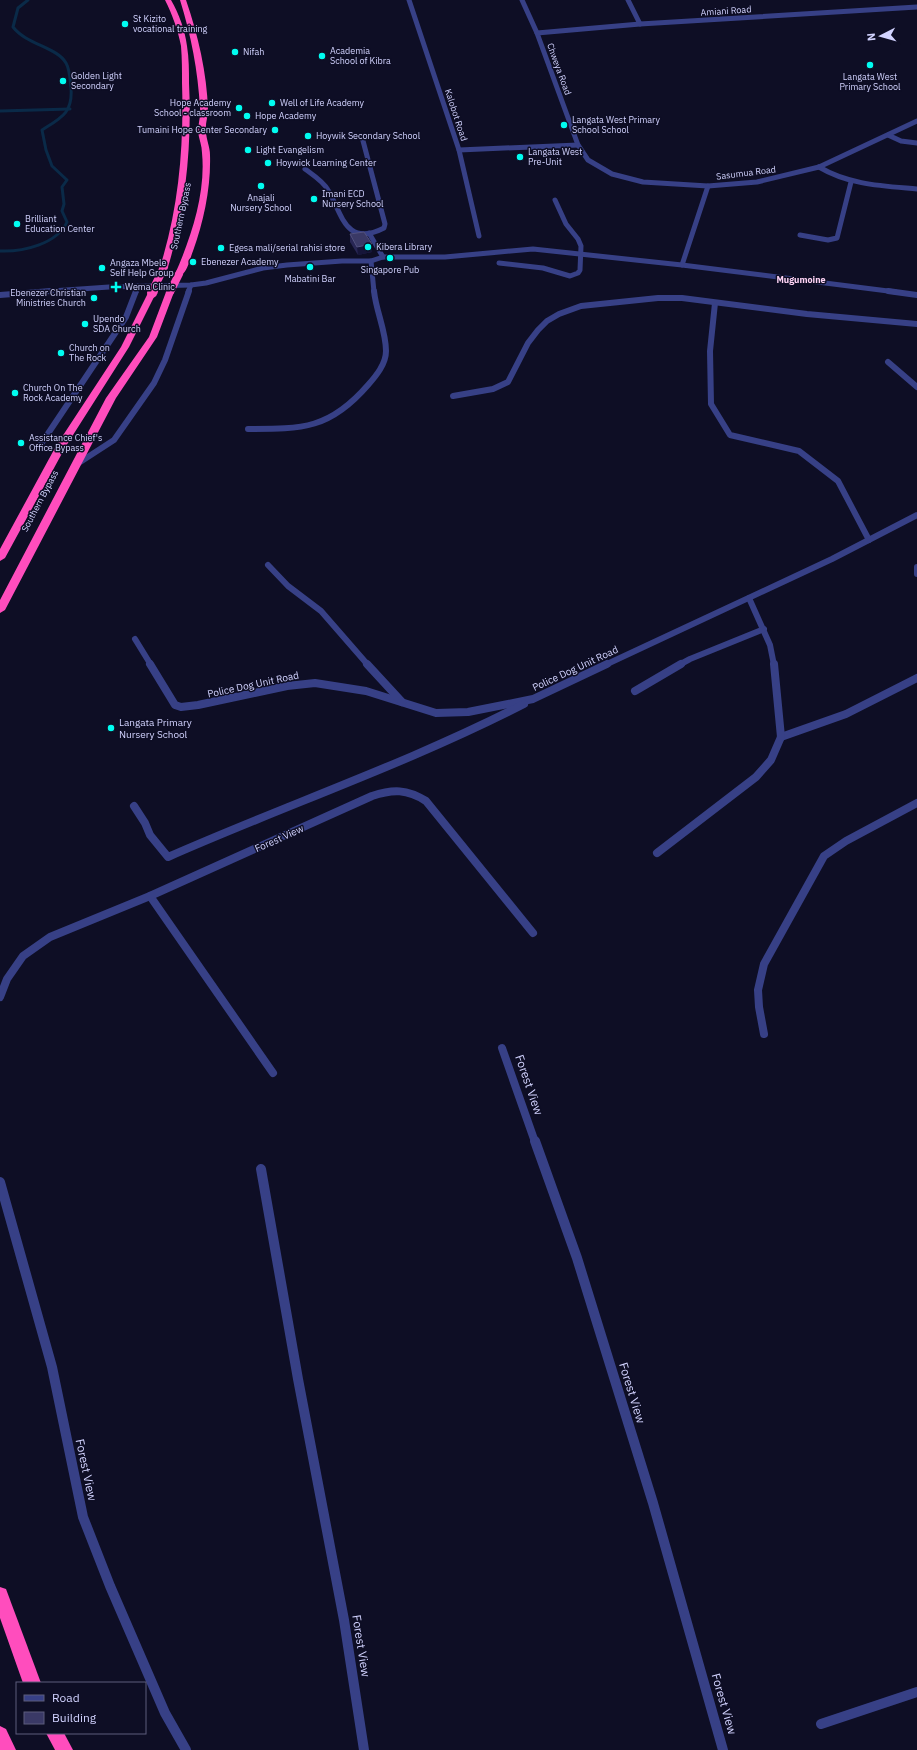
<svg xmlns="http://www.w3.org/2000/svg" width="917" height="1750" font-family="'IBM Plex Sans',sans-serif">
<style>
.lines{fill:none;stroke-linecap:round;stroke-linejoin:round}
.stream{stroke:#0a2a48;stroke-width:3}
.street-far3{stroke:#374086;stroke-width:5}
.street-far2{stroke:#374086;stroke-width:6}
.street-far1{stroke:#374086;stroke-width:8}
.street{stroke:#374086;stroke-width:10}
.highway{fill:#ff4dbd;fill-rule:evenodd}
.highway-bridge-far1{stroke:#ff4dbd;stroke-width:8}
.highway-bridge{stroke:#ff4dbd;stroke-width:10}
.wall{fill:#282654}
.shaded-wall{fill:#161539}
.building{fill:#3a3966;stroke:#52517e}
.poi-dot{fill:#00fdf1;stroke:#0e0e25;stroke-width:1.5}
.labels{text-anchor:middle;stroke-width:3;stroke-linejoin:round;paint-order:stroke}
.far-street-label{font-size:9px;fill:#d2d3ff;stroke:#0e0e25}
.far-poi-label{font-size:9px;fill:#d2d3ff;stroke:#0e0e25;text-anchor:start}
.far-neighbourhood-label{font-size:9px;font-weight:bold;fill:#ffd4f6;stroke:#0e0e25}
.street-label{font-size:10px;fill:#d2d3ff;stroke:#0e0e25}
.poi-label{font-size:10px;fill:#d2d3ff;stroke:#0e0e25;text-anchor:start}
.near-street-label{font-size:12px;fill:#d2d3ff;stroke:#0e0e25}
</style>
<rect width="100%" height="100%" fill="#0e0e25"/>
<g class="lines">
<g class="stream">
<path d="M0,111L70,109"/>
<path d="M0,251C23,252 57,244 67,222L62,211L64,204L62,187L67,180L52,166L46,150L42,130C61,118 73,113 71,88C70,80 70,70 66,63C57,47 27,45 13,27L18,8L28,0"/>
</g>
<g class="street-far3">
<path d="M409,0L459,150L479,236"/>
<path d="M522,0L537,33L578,145L588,160L612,174L643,182L708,186L757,182L819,167L917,121"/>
<path d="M628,0L640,24"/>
<path d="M537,33L640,24L917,7"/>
<path d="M888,135L901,141L917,143"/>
<path d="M459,150L578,145"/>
<path d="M819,167C849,185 883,186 917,189"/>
<path d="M305,169C313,175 323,181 328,190C342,213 345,248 384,228L385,224L362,137"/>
<path d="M369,233L383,257"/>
<path d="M800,235L828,240L837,238L851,182"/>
<path d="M371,261L374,292"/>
<path d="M499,263L543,268L570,276L578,273L580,270L581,246L578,239L566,224L555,200"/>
<path d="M682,265L708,186"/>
<path d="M37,292L109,287L191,285L206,283L263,268L287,265L342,261H371L383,257H445L533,249L682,265L896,292"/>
<path d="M136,292L138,286"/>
<path d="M188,292L191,285"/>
</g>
<g class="street-far2">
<path d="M888,291L917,295"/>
<path d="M0,295L51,291"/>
<path d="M715,303L710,351L711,404L730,435L799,451L838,481L869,540"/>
<path d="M888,362L917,387"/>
<path d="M453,396L493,389L508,382L528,343L538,330L547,321L559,314L581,306L658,298H682L807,314L917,324"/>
<path d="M248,429C303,429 330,429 368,385C376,376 386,364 386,351C386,331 376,311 374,291"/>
<path d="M39,447L126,317L136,291"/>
<path d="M77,464L114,440L154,383L165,360L189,291"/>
<path d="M268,565L288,586L321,611L368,665"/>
<path d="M917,567V574"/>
<path d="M749,598L770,645L774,665"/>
<path d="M135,639L151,665"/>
<path d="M605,665L832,559L917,515"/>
<path d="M679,665L690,659L764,629"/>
</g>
<g class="street-far1">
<path d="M150,664L175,705L181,707L198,705L287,686L315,683L366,691L436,713L468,712L533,699L607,664"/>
<path d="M367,664L402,702"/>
<path d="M635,691L681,664"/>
<path d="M781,737L846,714L917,678"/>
<path d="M134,806L145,823L150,835L168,857C286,805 409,763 524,704"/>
<path d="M657,853L756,777L771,760L781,737L774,664"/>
<path d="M150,896L273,1073"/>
<path d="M0,997L7,979L23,956L50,937L150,896L372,796C393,789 407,789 426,801L533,933"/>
<path d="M764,1034L759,1007L758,990L764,964L824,856L846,841L917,803"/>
<path d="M502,1048L535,1142"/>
</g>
<g class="street">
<path d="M535,1141L577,1258L653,1503L723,1750"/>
<path d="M261,1169L298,1379L344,1620L364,1750"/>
<path d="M0,1182L52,1367L83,1517L110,1586L165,1713L186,1750"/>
<path d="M821,1724L917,1692"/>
</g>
<g class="highway">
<path d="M165,0H171C179,14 185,30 187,46C189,58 189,71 189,83C192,145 186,207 168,267L164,269L160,267C179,207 184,145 182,83C182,71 182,58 181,46C178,30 172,14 165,0Z"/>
<path d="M180,0H186C198,35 207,73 208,110C208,117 205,124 206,131C206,139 210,147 210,155C211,187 204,221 193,251C190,258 187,275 179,276L175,274C191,238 206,193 202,153C202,146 199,139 198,132C198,124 201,116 200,108C198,71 191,35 180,0Z"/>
<path d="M170,289L174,292L157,337L116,398L5,610L0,613V600L106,398L149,337L166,292Z"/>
<path d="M152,290L156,293L129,347L66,446L5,558L0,561V549L56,446L121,347L148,293Z"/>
<path d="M0,1587L6,1589L41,1683H23L0,1618Z"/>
<path d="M0,1726L6,1729L16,1750H0Z"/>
<path d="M46,1733H64L73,1750H55Z"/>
</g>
<g class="highway-bridge-far1">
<path d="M152,292L164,267"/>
<path d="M170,292L179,274"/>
</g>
<path class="highway-bridge" d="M152,293L153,291"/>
</g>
<path class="wall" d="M350,234L372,252L358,255L350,242Z"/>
<path class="shaded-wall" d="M372,244V252L358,255L357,247Z"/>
<path class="building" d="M364,232L372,244L357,247L350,234Z"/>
<g class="poi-dot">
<circle cx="125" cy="24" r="4"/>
<circle cx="235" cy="52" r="4"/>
<circle cx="322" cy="56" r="4"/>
<circle cx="870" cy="65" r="4"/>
<circle cx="63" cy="81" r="4"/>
<circle cx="272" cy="103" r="4"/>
<circle cx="239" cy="108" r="4"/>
<circle cx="247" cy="116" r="4"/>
<circle cx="564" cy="125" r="4"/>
<circle cx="275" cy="130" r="4"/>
<circle cx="308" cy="136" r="4"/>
<circle cx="248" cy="150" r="4"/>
<circle cx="520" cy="157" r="4"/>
<circle cx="268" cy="163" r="4"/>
<circle cx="261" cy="186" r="4"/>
<circle cx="314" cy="199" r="4"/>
<circle cx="17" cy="224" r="4"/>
<circle cx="368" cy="247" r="4"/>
<circle cx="221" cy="248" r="4"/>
<circle cx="390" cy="258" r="4"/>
<circle cx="193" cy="262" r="4"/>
<circle cx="310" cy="267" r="4"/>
<circle cx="102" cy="268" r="4"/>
<path d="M114 281h4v4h4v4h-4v4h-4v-4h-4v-4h4z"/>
<circle cx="94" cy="298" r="4"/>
<circle cx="85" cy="324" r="4"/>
<circle cx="61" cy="353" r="4"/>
<circle cx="15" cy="393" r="4"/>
<circle cx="21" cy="443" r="4"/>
<circle cx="111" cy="728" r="4"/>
</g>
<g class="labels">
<g class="far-street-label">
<text transform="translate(726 11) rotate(-4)" y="3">Amiani Road</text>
<text transform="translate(559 69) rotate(70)" y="3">Chweya Road</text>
<text transform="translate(456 115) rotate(72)" y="3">Kalobot Road</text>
<text transform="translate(746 173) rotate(-7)" y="3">Sasumua Road</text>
<text transform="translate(181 216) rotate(-78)" y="3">Southern Bypass</text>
<text transform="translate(40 501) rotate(-62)" y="3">Southern Bypass</text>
</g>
<g class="far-poi-label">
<text x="133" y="22">St Kizito<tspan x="133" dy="10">vocational training</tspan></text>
<text x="330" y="54">Academia<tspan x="330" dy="10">School of Kibra</tspan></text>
<text x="243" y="55">Nifah</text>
<text x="71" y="79">Golden Light<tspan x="71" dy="10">Secondary</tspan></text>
<text x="870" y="80" text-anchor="middle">Langata West<tspan x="870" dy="10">Primary School</tspan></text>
<text x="231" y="106" text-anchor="end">Hope Academy<tspan x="231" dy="10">School - classroom</tspan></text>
<text x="280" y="106">Well of Life Academy</text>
<text x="255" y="119">Hope Academy</text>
<text x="572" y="123">Langata West Primary<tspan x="572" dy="10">School School</tspan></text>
<text x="267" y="133" text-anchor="end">Tumaini Hope Center Secondary</text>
<text x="316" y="139">Hoywik Secondary School</text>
<text x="256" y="153">Light Evangelism</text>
<text x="528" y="155">Langata West<tspan x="528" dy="10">Pre-Unit</tspan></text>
<text x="276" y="166">Hoywick Learning Center</text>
<text x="322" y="197">Imani ECD<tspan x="322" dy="10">Nursery School</tspan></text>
<text x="261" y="201" text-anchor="middle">Anajali<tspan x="261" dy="10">Nursery School</tspan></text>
<text x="25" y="222">Brilliant<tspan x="25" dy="10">Education Center</tspan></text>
<text x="376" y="250">Kibera Library</text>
<text x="229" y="251">Egesa mali/serial rahisi store</text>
<text x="201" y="265">Ebenezer Academy</text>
<text x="110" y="266">Angaza Mbele<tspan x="110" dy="10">Self Help Group</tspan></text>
<text x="390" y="273" text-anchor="middle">Singapore Pub</text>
<text x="310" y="282" text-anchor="middle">Mabatini Bar</text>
<text x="125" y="290">Wema Clinic</text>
<text x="86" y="296" text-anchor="end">Ebenezer Christian<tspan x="86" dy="10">Ministries Church</tspan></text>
<text x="93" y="322">Upendo<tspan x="93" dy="10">SDA Church</tspan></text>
<text x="69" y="351">Church on<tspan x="69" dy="10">The Rock</tspan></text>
<text x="23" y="391">Church On The<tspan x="23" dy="10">Rock Academy</tspan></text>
<text x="29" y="441">Assistance Chief's<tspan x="29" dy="10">Office Bypass</tspan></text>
</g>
<g class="far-neighbourhood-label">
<text x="801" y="283">Mugumoine</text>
</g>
<g class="street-label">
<text transform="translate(575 668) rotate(-25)" y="4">Police Dog Unit Road</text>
<text transform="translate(253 684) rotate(-12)" y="4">Police Dog Unit Road</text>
<text transform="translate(279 838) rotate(-24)" y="4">Forest View</text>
</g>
<g class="poi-label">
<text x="119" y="726">Langata Primary<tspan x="119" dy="12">Nursery School</tspan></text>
</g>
<g class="near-street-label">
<text transform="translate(529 1085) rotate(71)" y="4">Forest View</text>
<text transform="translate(632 1393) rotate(73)" y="4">Forest View</text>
<text transform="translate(86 1470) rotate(78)" y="4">Forest View</text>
<text transform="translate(361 1646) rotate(81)" y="4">Forest View</text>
<text transform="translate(724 1704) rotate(74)" y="4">Forest View</text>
</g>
</g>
<rect x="16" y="1682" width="130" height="52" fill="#0e0e25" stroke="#5c5d7c"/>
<rect x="24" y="1695" width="20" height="6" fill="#374086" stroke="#5c5d7c"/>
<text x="52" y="1702" font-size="12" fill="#d2d3ff">Road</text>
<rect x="24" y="1712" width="20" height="12" fill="#3a3966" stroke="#5c5d7c"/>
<text x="52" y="1722" font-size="12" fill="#d2d3ff">Building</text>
<g transform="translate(881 36) rotate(264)" stroke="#0e0e25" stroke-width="3" paint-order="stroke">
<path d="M0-3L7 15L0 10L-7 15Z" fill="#d2d3ff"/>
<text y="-6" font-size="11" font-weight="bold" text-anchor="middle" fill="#d2d3ff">N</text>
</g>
</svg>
